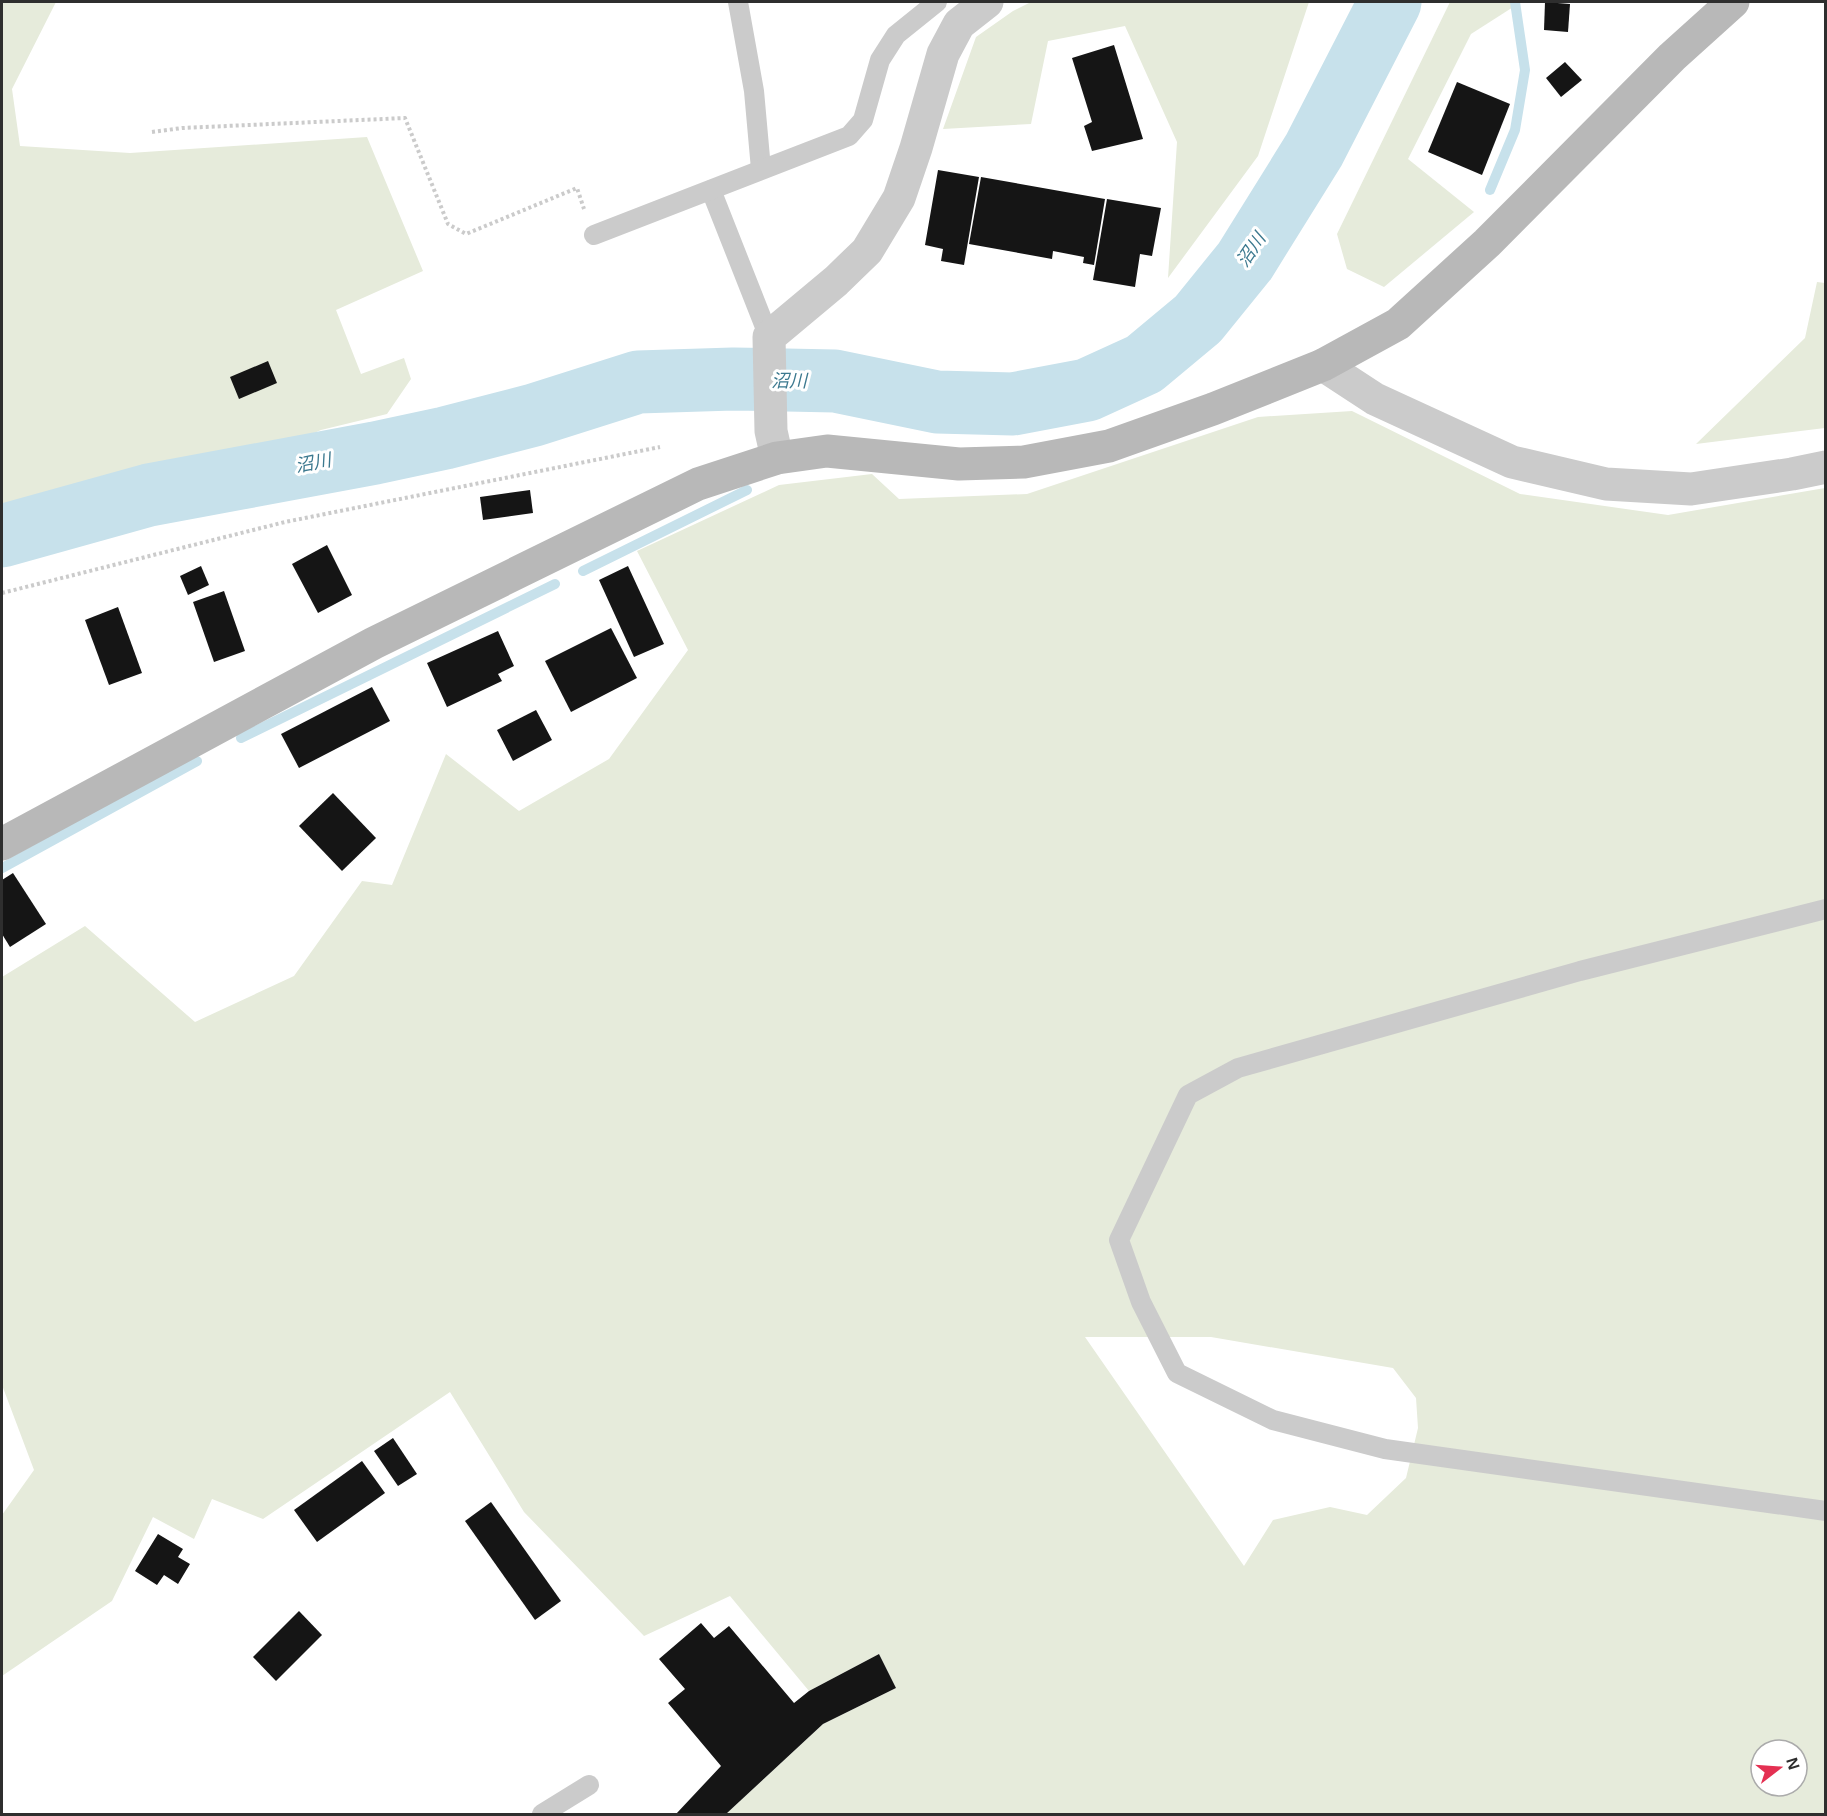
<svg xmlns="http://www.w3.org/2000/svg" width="1827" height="1816" font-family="Arial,'Noto Sans JP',sans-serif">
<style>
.green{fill:#e6ebdb;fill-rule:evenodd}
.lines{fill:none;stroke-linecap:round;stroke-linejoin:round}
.stream{stroke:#c7e1eb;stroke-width:10}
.river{stroke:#c7e1eb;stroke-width:63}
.building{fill:#151515}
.path{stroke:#cbcbcb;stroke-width:4;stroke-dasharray:3 3;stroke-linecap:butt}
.lane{stroke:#cbcbcb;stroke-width:20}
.street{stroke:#cbcbcb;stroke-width:33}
.secondary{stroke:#b8b8b8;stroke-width:33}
.labels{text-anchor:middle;stroke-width:6;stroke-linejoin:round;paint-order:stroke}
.water-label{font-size:18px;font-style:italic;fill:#3c798f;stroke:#fff}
</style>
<rect width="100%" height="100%" fill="#fff"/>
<g class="green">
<path d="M2,2H56L12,89L20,146L130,153L367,137L423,271L336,310L361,374L404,358L411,379L387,414L321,430L255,458L2,517Z"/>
<path d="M1031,2H1309L1258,156L1168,278L1177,142L1125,26L1048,41L1031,124L943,129L976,37L1013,11Z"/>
<path d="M1450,2H1521L1471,34L1408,159L1474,212L1384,287L1347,269L1337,234Z"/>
<path d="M1817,282L1825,283V428L1696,444L1805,338Z"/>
<path d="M1352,411L1520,494L1668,515L1825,488V1814H726L823,1724L896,1688L879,1654L809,1691L730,1596L644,1636L524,1512L450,1392L263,1519L212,1499L194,1539L153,1517L112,1601L2,1676V1515L34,1470L2,1385V977L85,926L195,1022L294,976L362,881L392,885L446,754L519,811L609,759L688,650L637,551L779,485L872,474L899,499L1027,494L1258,417ZM1085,1337H1211L1393,1368L1416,1398L1418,1428L1406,1478L1367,1515L1330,1507L1273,1520L1244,1566ZM1761,1750H1797V1786H1761Z"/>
</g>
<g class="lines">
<g class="stream">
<path d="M1490,190L1515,130L1525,70L1515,2"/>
<path d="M583,571L747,490"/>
<path d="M241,738L555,584"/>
<path d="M2,868L197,761"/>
</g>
<path class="river" d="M2,536L149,495L375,453L445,438L534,415L638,382L733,379L835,381L937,402L1013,404L1087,390L1144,364L1198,319L1245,261L1314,150L1390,2"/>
</g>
<g class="building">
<path d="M1545,2L1570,4L1568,32L1544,30Z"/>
<path d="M1114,45L1143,139L1092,151L1084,126L1092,122L1072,58Z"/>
<path d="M1565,62L1582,80L1561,97L1546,78Z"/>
<path d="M1457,82L1510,104L1482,175L1428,152Z"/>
<path d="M938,170L979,177L964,265L941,261L943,249L925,245Z"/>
<path d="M981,177L1105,199L1094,265L1083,263L1084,257L1053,251L1052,259L969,244Z"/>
<path d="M1107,199L1161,208L1152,256L1140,254L1135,287L1093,280Z"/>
<path d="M268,361L277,383L239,399L230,377Z"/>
<path d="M530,490L533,513L483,520L480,497Z"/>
<path d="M327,545L352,595L318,613L292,564Z"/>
<path d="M201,566L209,585L188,595L180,576Z"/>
<path d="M628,566L664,644L634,657L599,580Z"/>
<path d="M224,591L245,651L214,662L193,602Z"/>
<path d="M118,607L142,673L109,685L85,620Z"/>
<path d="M611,628L637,678L571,712L545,661Z"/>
<path d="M498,631L514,666L498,674L502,681L447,707L427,663Z"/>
<path d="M372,687L390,721L299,768L281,734Z"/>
<path d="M536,710L552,740L513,761L497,730Z"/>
<path d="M333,793L376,838L342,871L299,826Z"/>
<path d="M13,873L46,924L10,947L2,934V880Z"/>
<path d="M393,1438L417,1474L398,1486L374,1451Z"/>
<path d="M362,1461L385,1493L317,1542L294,1510Z"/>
<path d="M491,1502L561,1601L535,1620L465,1521Z"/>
<path d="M158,1534L183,1549L178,1557L190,1564L178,1584L164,1575L157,1585L135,1571Z"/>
<path d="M299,1611L322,1635L276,1681L253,1657Z"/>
<path d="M701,1623L714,1638L729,1626L794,1703L809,1691L879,1654L896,1688L823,1724L726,1814H676L721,1766L668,1703L685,1689L659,1659Z"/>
</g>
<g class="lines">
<g class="path">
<path d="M152,132L182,128L405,118L448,224L466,234L577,188L584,209"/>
<path d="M2,593L285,522L660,447"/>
</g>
<g class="lane">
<path d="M738,2L754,91L761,169"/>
<path d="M711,190L769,337"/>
<path d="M594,235L849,136L863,120L880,60L896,35L937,2"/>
<path d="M1826,909L1580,971L1238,1068L1188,1095L1119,1240L1141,1302L1177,1373L1273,1420L1385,1449L1826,1511"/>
<path d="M542,1814L589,1785"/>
</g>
<g class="street">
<path d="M1323,365L1375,399L1512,462L1606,484L1691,489L1792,474L1826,467"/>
<path d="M777,458L771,431L769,337L836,281L867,251L899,198L916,148L943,54L959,24L987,2"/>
</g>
<path class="secondary" d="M2,844L374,643L698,484L777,458L827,451L959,464L1024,462L1109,446L1213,409L1323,365L1398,324L1487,243L1672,57L1733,2"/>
</g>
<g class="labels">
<g class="water-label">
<text transform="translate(1251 250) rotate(-56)" y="6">沼川</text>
<text x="789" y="387">沼川</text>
<text transform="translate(313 463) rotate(-11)" y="6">沼川</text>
</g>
</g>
<rect width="1827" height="1816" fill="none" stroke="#2e2e2e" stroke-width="6"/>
<g transform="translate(1779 1768) rotate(73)"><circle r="28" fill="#ffffff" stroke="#ababab" stroke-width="1.5"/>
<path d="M0-4.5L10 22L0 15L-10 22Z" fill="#e43052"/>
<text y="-9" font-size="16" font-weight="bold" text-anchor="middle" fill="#2e2e2e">N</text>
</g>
</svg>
